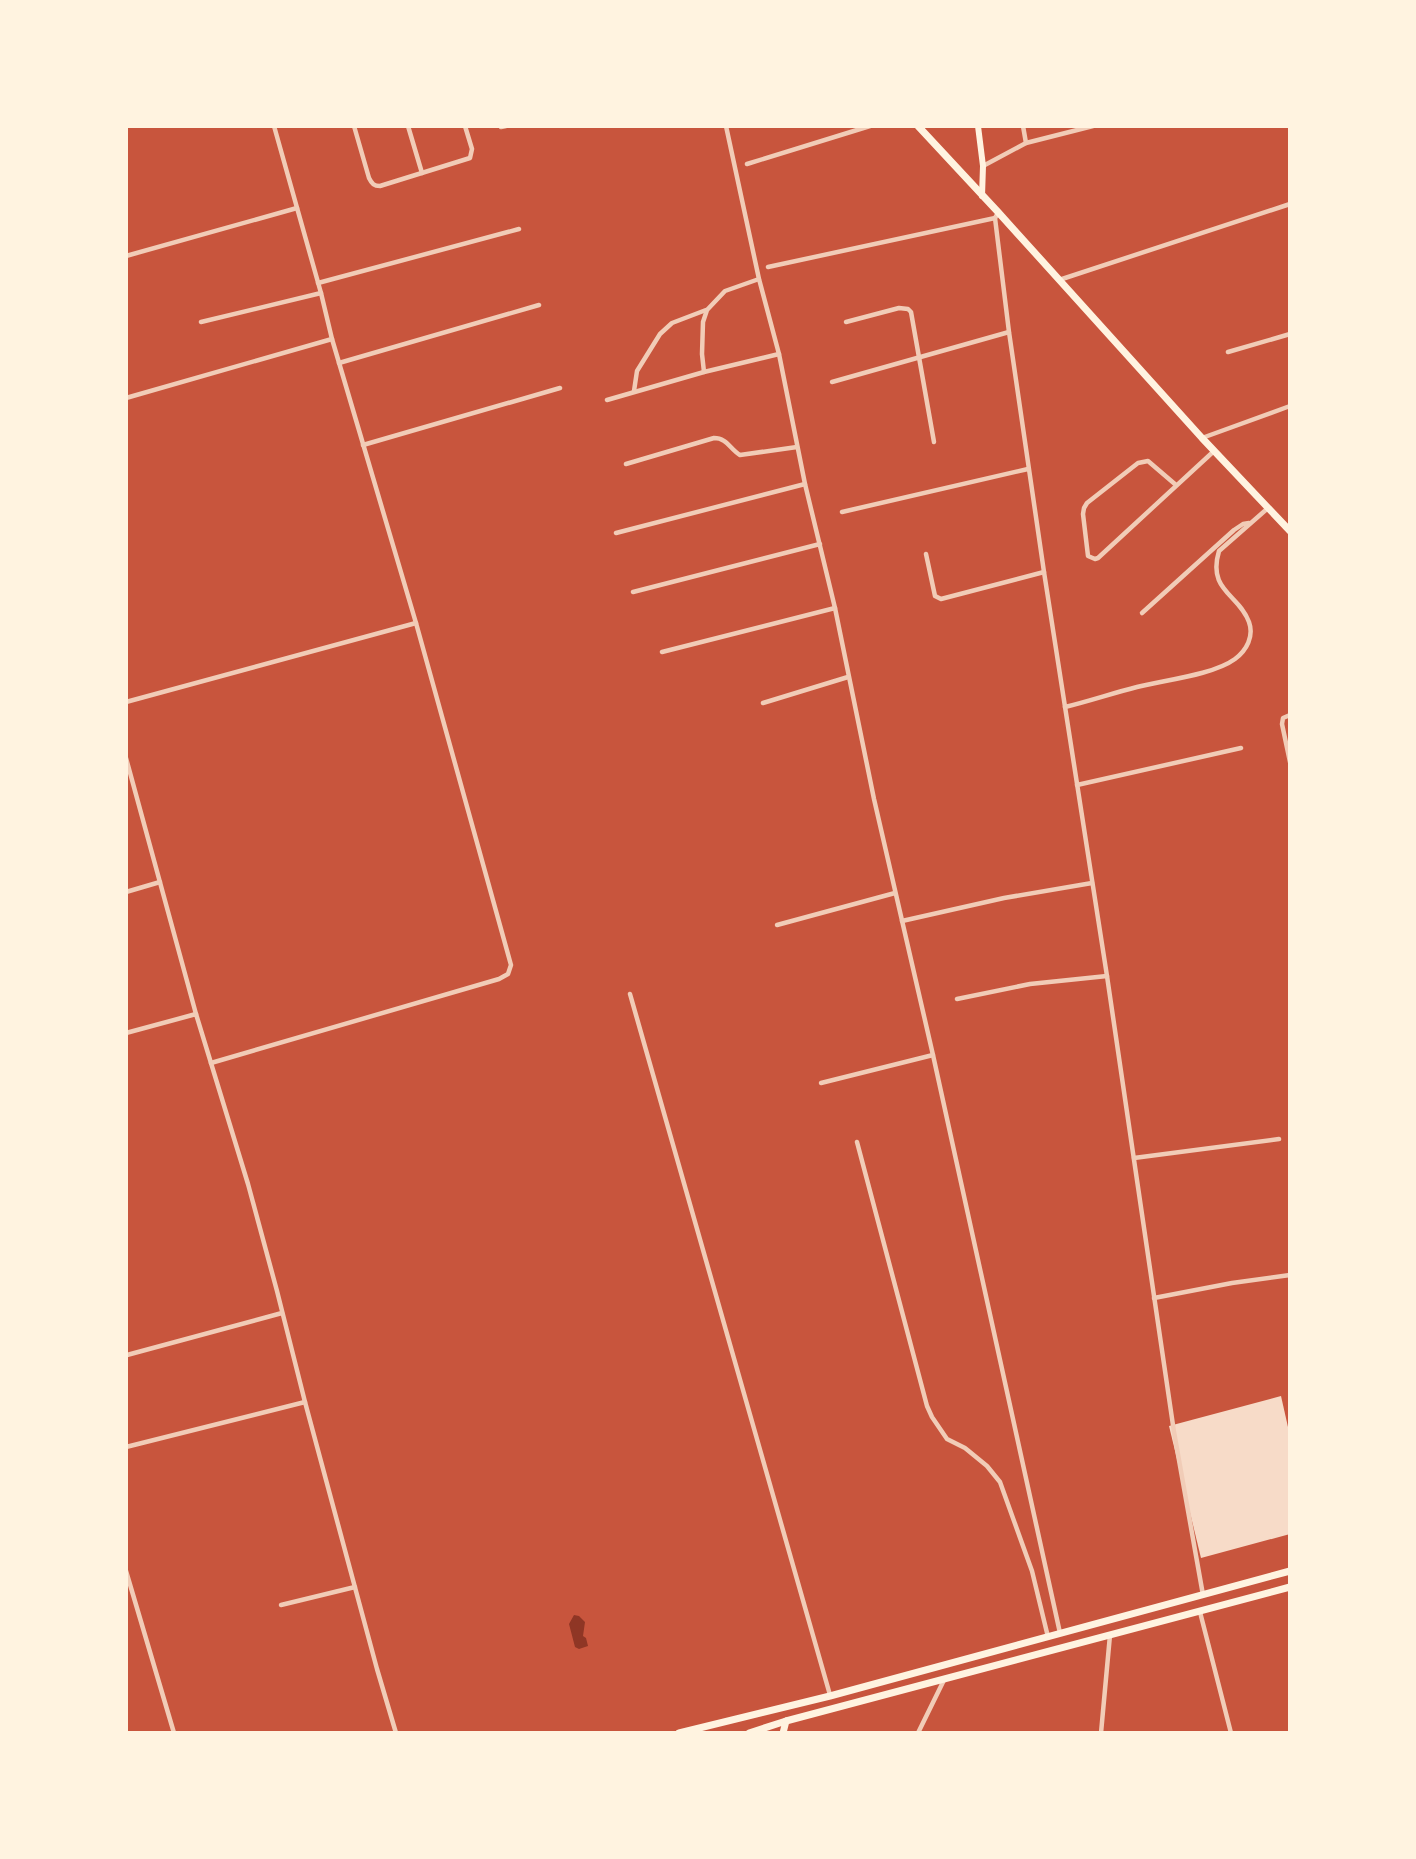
<svg xmlns="http://www.w3.org/2000/svg" width="1416" height="1859" font-family="Mulish,sans-serif">
<style>
.water{fill:#8f3625}
.building{fill:#f7dbc8}
.lines{fill:none;stroke-linecap:round;stroke-linejoin:round}
.minor{stroke:#f1ccb7;stroke-width:4.5}
.secondary{stroke:#fff3e0;stroke-width:6}
.primary{stroke:#fff3e0;stroke-width:7}
.trunk{stroke:#fff3e0;stroke-width:7}
</style>
<rect width="100%" height="100%" fill="#c8553d"/>
<path class="water" d="M574,1615L579,1616L585,1622L583,1636L586,1638L588,1646L579,1649L575,1647L569,1624Z"/>
<path class="building" d="M1281,1396L1290,1436V1534L1201,1558L1169,1426Z"/>
<g class="lines">
<g class="minor">
<path d="M354,126L369,178C372,184 374,186 380,186L470,158L472,149L465,126"/>
<path d="M408,126L422,173"/>
<path d="M726,126L759,279L779,354L805,484L835,608L874,799L933,1055L1060,1633"/>
<path d="M1023,126L1026,143"/>
<path d="M501,127L506,126"/>
<path d="M747,164L870,126"/>
<path d="M983,166L1026,143L1093,126"/>
<path d="M998,213L995,218L1009,332L1044,572L1107,976L1174,1432L1203,1595"/>
<path d="M126,256L297,208"/>
<path d="M768,267L995,218"/>
<path d="M1059,280L1290,204"/>
<path d="M318,283L519,229"/>
<path d="M201,322L321,293"/>
<path d="M846,322L899,308L908,309L911,312L934,442"/>
<path d="M1228,352L1290,334"/>
<path d="M339,363L539,305"/>
<path d="M704,372L702,354L703,322L707,310L725,291L759,279"/>
<path d="M832,382L1009,332"/>
<path d="M634,391L637,371L660,334L672,323L706,310"/>
<path d="M126,398L332,339"/>
<path d="M607,400L704,372L779,354"/>
<path d="M1202,438L1290,406"/>
<path d="M363,445L560,388"/>
<path d="M626,464L714,438C727,438 730,449 740,455L797,447"/>
<path d="M1176,485L1148,461L1138,463L1087,503L1084,508L1083,514L1088,556L1095,559L1098,558L1214,451"/>
<path d="M842,512L1028,469"/>
<path d="M616,533L805,484"/>
<path d="M926,554L935,596L941,599L1044,572"/>
<path d="M633,592L820,544"/>
<path d="M1142,613L1234,530L1243,524L1249,523"/>
<path d="M662,652L835,608"/>
<path d="M126,702L416,623"/>
<path d="M763,703L848,677"/>
<path d="M1065,707C1090,701 1113,693 1137,687C1165,680 1213,675 1235,659C1247,650 1254,636 1249,622C1239,594 1207,591 1219,551L1268,508"/>
<path d="M1290,715L1283,718L1282,724L1290,762"/>
<path d="M126,758L196,1014"/>
<path d="M1077,785L1241,748"/>
<path d="M126,892L160,882"/>
<path d="M902,921L1004,898L1092,883"/>
<path d="M777,925L895,893"/>
<path d="M630,994L830,1695"/>
<path d="M957,999L1030,984L1107,976"/>
<path d="M126,1033L196,1014L248,1184L277,1291L305,1402L377,1669L396,1733"/>
<path d="M211,1063L499,979L508,974L511,965L416,623L332,339L321,293L274,126"/>
<path d="M821,1083L933,1055"/>
<path d="M857,1142L927,1406L932,1417L947,1439L965,1448L987,1466L1000,1482L1032,1571L1048,1637"/>
<path d="M1134,1158L1279,1139"/>
<path d="M1154,1298L1232,1283L1290,1275"/>
<path d="M127,1355L282,1313"/>
<path d="M126,1447L305,1402"/>
<path d="M126,1571L174,1733"/>
<path d="M281,1605L355,1587"/>
<path d="M1200,1612L1231,1733"/>
<path d="M918,1733L944,1680"/>
<path d="M1101,1733L1110,1635"/>
</g>
<path class="secondary" d="M978,126L983,166L982,196"/>
<g class="primary">
<path d="M918,126L998,212L1202,438L1290,531"/>
<path d="M783,1733L786,1721"/>
</g>
<g class="trunk">
<path d="M679,1733L830,1696L1290,1571"/>
<path d="M749,1733L786,1721L1290,1587"/>
</g>
</g>
<rect width="1416" height="1859" fill="none" stroke="#fff3e0" stroke-width="256"/>
</svg>
